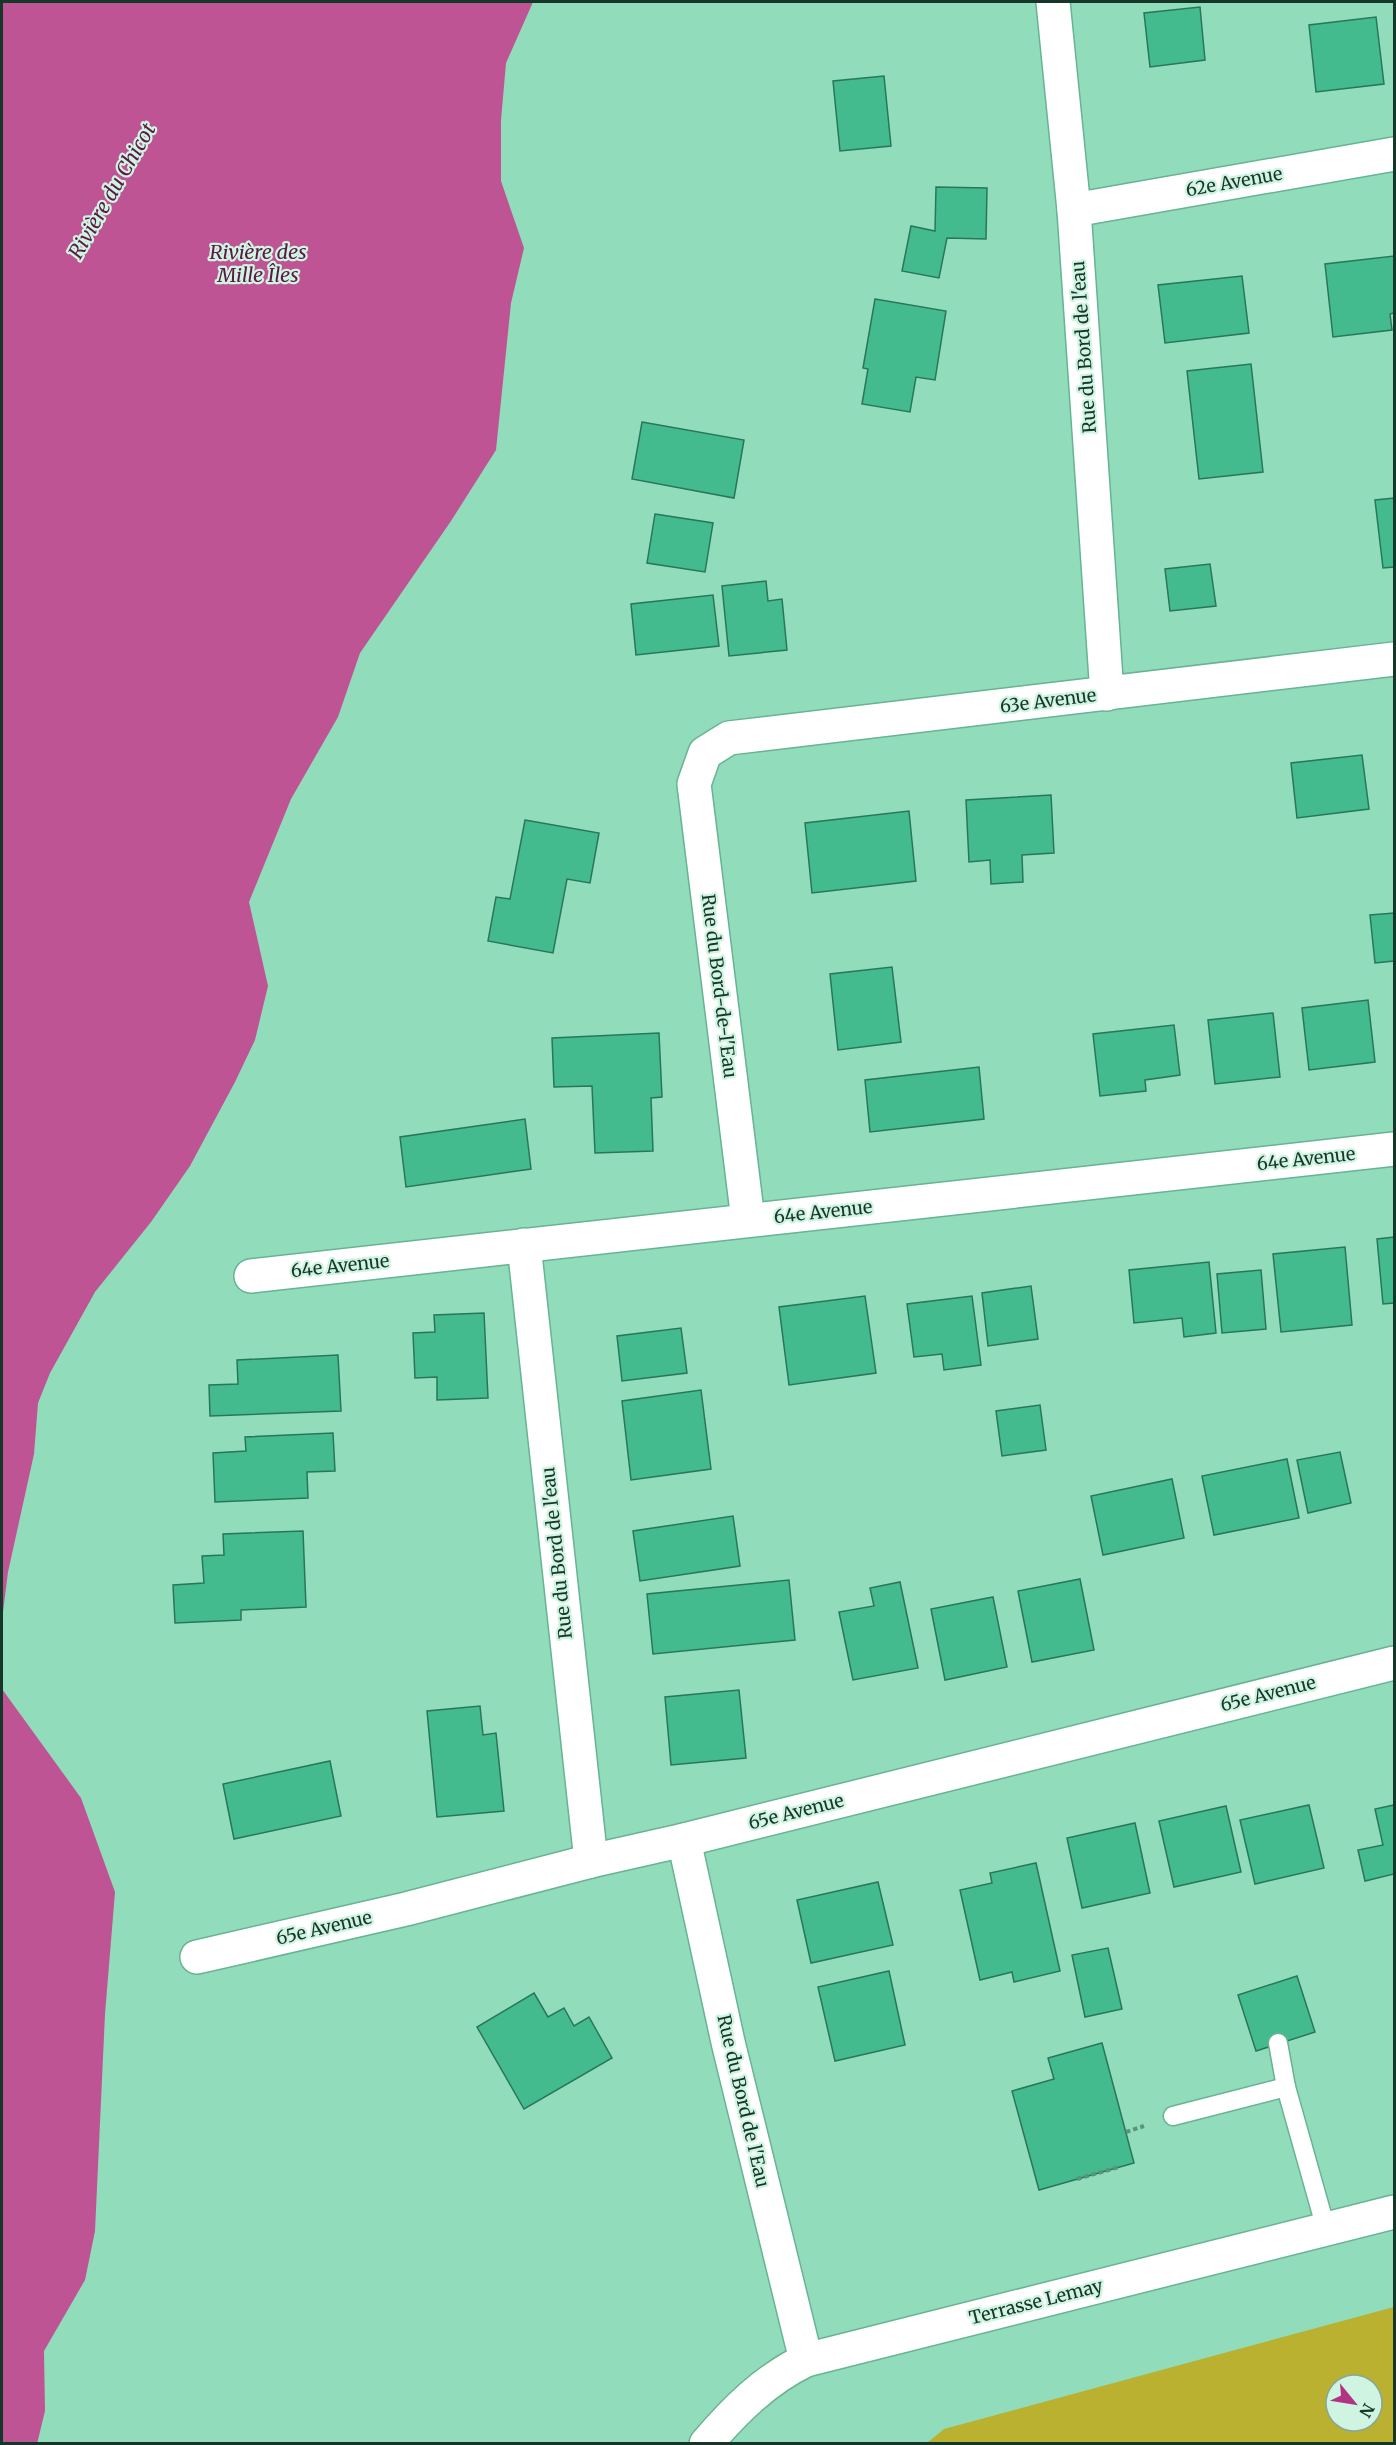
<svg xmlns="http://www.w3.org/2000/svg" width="1396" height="2445" font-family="Merriweather,serif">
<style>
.green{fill:#bab130;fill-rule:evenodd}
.water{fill:#be5494}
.building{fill:#44ba8f;stroke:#29775b;stroke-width:1.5}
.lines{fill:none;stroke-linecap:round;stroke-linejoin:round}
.service-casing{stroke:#68b394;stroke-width:21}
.minor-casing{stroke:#68b394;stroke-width:36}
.path{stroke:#5b947b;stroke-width:4;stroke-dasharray:4.5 3;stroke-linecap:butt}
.service{stroke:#fff;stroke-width:18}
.minor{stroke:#fff;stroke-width:33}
.labels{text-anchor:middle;stroke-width:4.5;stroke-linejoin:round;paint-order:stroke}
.street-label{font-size:18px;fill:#163629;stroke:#cff4e2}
.water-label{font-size:20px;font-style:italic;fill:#5c1743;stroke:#cff4e2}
</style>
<rect width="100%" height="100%" fill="#90dcbb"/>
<path class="green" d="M1394,2307V2443H927L944,2429ZM1336,2385H1372V2421H1336Z"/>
<g class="water">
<path d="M2,2H533L506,63L501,120V181L524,248L511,303L496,450L451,521L360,653L338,717L291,799L249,902L268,986L255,1040L235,1082L190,1166L151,1222L95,1292L50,1373L38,1403L34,1454L8,1572L2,1620Z"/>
<path d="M2,1689L81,1798L115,1892L105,2014L95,2231L85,2280L44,2351L45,2411L37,2444L2,2443Z"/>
</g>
<g class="building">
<path d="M1200,7L1205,60L1150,67L1144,13Z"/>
<path d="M1376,17L1384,84L1316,92L1309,25Z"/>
<path d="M884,76L891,146L840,151L833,81Z"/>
<path d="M936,187L987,188L986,239L947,238L939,278L902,271L911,226L935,231Z"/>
<path d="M1394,256V313L1390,314L1392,330L1333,337L1325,264Z"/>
<path d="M1242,276L1249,333L1165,343L1158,285Z"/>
<path d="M875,299L946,311L935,380L916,377L910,412L862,404L868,369L863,368Z"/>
<path d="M1251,364L1263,472L1199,479L1187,371Z"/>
<path d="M642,422L744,440L734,498L632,479Z"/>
<path d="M1394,498V567L1383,568L1375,500Z"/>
<path d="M655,514L713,523L705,572L647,563Z"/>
<path d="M1210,564L1216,606L1170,611L1165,569Z"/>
<path d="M766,581L768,601L782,599L787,650L729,656L722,586Z"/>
<path d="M713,595L719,646L636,655L631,604Z"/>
<path d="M1362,755L1369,809L1297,818L1291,763Z"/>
<path d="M1051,795L1054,853L1022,855L1023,882L991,884L990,860L969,862L966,800Z"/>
<path d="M909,811L916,881L812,893L805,823Z"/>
<path d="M525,820L599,833L590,883L567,879L553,953L488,941L496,897L510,899Z"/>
<path d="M1394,913V961L1375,963L1370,915Z"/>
<path d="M892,967L901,1042L838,1050L830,974Z"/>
<path d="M1368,1000L1375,1062L1309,1070L1302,1008Z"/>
<path d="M1273,1013L1280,1077L1215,1084L1208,1020Z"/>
<path d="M1174,1025L1180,1075L1145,1080L1146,1091L1100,1096L1093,1034Z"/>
<path d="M659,1033L662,1097L651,1098L653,1151L595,1153L592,1086L554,1087L552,1038Z"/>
<path d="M979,1067L984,1119L870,1132L865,1080Z"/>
<path d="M525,1119L531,1169L406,1187L400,1137Z"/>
<path d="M1394,1237V1303L1383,1304L1377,1239Z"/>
<path d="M1345,1247L1352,1325L1281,1332L1273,1254Z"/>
<path d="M1209,1262L1216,1333L1184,1337L1182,1318L1134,1323L1129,1270Z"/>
<path d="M1261,1270L1266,1329L1222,1333L1217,1274Z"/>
<path d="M1031,1286L1038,1339L988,1346L982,1293Z"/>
<path d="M865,1296L876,1373L789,1385L779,1307Z"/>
<path d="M972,1296L981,1365L944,1370L942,1354L914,1357L907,1304Z"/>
<path d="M484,1313L488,1398L437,1400V1377L415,1378L413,1333L435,1332L434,1315Z"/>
<path d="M681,1328L687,1373L622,1381L617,1336Z"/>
<path d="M338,1355L341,1411L210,1416L209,1385L238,1384L237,1360Z"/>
<path d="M701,1390L711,1469L631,1480L622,1401Z"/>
<path d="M1040,1405L1046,1450L1002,1456L996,1411Z"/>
<path d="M333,1433L335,1471L307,1472L308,1498L215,1502L213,1453L246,1451L245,1437Z"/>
<path d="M1340,1452L1351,1503L1308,1513L1297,1460Z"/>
<path d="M1287,1459L1299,1518L1214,1535L1202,1476Z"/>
<path d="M1172,1479L1184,1538L1103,1555L1091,1496Z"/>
<path d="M733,1516L740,1566L640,1581L633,1531Z"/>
<path d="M303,1531L306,1607L241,1610V1620L175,1623L173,1585L204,1583L202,1556L224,1555L223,1534Z"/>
<path d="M1080,1579L1094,1650L1032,1662L1018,1591Z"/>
<path d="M789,1580L795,1640L653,1654L647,1594Z"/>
<path d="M900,1582L918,1668L853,1680L839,1612L874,1606L870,1588Z"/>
<path d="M993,1597L1007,1667L945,1680L931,1609Z"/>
<path d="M739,1690L746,1758L671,1765L665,1697Z"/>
<path d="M480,1706L483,1735L496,1733L504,1811L437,1817L427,1711Z"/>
<path d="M330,1761L341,1816L234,1839L223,1784Z"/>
<path d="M1309,1805L1324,1868L1255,1884L1240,1820Z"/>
<path d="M1394,1805V1874L1365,1881L1358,1850L1383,1845L1375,1809Z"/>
<path d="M1226,1806L1241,1872L1174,1887L1159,1821Z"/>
<path d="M1135,1823L1150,1893L1082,1908L1067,1838Z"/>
<path d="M1036,1863L1060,1971L1014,1982L1012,1972L980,1980L960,1890L992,1883L990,1873Z"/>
<path d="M878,1882L893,1945L811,1963L797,1900Z"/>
<path d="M1108,1948L1122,2009L1085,2017L1072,1955Z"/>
<path d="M889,1971L905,2045L835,2061L818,1987Z"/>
<path d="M1297,1976L1315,2032L1256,2051L1238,1995Z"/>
<path d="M534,1993L548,2017L564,2008L574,2026L589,2017L612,2058L524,2109L477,2027Z"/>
<path d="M1102,2043L1134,2163L1039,2190L1012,2091L1054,2079L1048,2058Z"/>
</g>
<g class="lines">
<defs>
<g id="service">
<path d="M1278,2043L1286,2087"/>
<path d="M1173,2116L1286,2087L1326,2229"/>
</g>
<g id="minor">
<path d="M1053,2L1074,210L1107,694"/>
<path d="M1074,210L1394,154"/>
<path d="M748,1220L694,784L705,753L729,738L1394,659"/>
<path d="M524,1245L591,1861"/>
<path d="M251,1276L1394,1149"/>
<path d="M684,1840L728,2042L806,2360"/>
<path d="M197,1957L406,1909L591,1861L684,1840L1394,1663"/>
<path d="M706,2444C735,2410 765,2380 806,2360L1394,2212"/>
</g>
</defs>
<use href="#service" class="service-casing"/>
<use href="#minor" class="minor-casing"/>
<g class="path">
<path d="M1126,2132L1144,2126"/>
<path d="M1077,2179L1119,2167"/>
</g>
<use href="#service" class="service"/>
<use href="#minor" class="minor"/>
</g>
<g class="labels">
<g class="street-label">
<text transform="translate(1234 182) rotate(-10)" y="6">62e Avenue</text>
<text transform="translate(1084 347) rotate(-94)" y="6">Rue du Bord de l'eau</text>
<text transform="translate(1048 701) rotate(-7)" y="6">63e Avenue</text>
<text transform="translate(719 986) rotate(83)" y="6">Rue du Bord-de-l'Eau</text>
<text transform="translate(1306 1159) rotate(-6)" y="6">64e Avenue</text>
<text transform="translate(823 1212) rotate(-6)" y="6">64e Avenue</text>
<text transform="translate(340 1266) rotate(-6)" y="6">64e Avenue</text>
<text transform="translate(557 1553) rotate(-96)" y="6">Rue du Bord de l'eau</text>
<text transform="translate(1268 1694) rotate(-14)" y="6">65e Avenue</text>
<text transform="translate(796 1812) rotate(-14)" y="6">65e Avenue</text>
<text transform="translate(324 1928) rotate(-13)" y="6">65e Avenue</text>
<text transform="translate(743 2101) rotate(77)" y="6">Rue du Bord de l'Eau</text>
<text transform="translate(1036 2302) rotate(-14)" y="6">Terrasse Lemay</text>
</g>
<g class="water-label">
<text transform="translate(112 191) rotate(-60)" y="7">Rivière du Chicot</text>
<text x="258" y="259">Rivière des<tspan x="258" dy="23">Mille Îles</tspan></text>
</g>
</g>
<rect width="1396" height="2445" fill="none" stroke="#163629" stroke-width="6"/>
<g transform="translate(1354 2403) rotate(120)"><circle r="28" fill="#cff4e2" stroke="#85a898" stroke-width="1.5"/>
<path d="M0-4.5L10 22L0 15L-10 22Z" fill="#b03384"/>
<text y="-9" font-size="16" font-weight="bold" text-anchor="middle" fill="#163629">N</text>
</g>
</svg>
